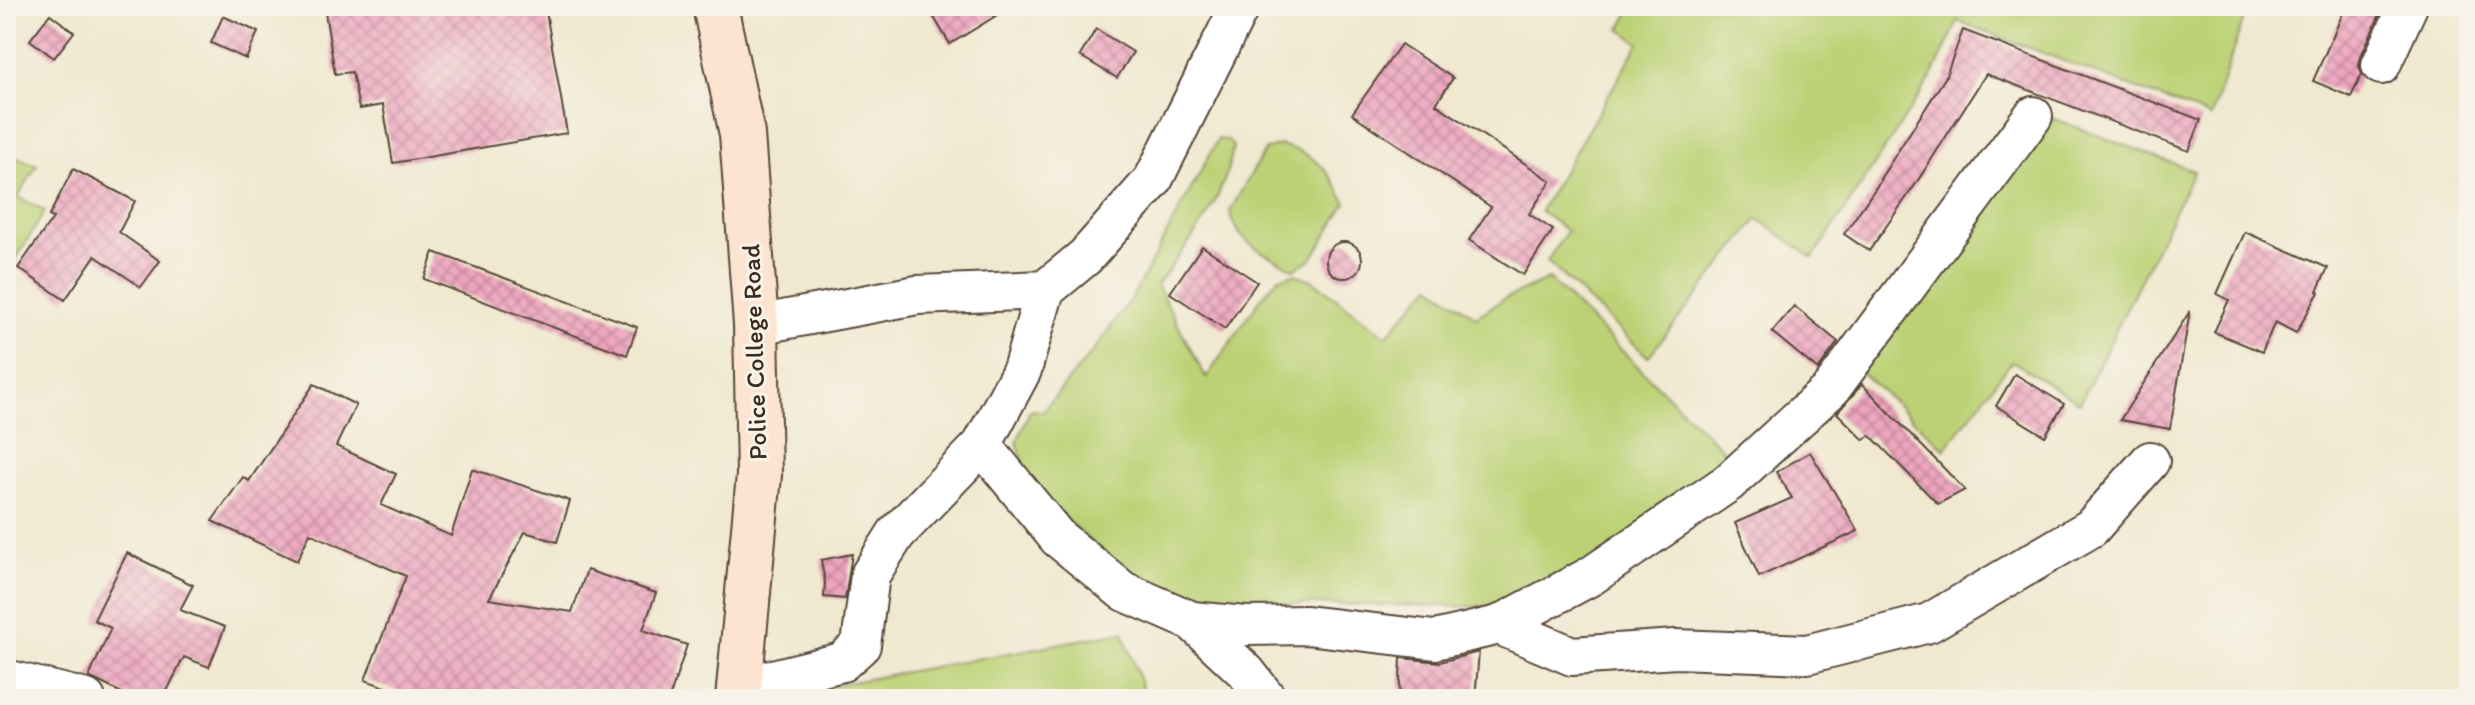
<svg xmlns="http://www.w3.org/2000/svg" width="2475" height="705" font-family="Itim,sans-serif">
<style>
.grass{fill:#bcd175;stroke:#7c7e4a;stroke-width:2}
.building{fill:url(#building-cross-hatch)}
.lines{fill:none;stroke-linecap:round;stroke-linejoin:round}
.street-casing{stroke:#564639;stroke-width:42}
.secondary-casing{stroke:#564639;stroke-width:48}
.street{stroke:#fff;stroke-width:38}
.secondary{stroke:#fde4d0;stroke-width:44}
.labels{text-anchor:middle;stroke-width:6;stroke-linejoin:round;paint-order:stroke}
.street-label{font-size:26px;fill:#3b2a1e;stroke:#f7f3e8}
</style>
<defs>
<pattern id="building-cross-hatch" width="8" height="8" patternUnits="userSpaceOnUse" patternTransform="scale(2)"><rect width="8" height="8" fill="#eea6bf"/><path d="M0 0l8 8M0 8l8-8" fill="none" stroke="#c2879b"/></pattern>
</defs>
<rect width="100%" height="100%" fill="#f7f3e8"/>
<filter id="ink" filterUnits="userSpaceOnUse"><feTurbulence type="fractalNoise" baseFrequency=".0125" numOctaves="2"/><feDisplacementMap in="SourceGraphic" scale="16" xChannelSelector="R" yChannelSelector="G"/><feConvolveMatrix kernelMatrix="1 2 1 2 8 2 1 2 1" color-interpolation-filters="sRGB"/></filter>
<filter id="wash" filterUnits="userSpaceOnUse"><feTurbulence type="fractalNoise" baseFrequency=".006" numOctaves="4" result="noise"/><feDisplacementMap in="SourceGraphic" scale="32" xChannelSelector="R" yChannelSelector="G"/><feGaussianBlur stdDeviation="1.8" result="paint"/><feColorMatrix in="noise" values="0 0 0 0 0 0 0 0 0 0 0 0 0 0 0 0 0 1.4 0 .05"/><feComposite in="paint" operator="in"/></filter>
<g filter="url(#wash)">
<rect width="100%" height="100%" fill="#f0e8cf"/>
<g class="grass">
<path d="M1633,6H2248L2211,117L1958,21L1933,75L1813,258L1758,219L1648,357L1547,261L1567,231L1540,211L1639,43L1620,29Z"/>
<path d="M2046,116L2194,171L2080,403L2012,361L1945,449L1860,371Z"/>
<path d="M1218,139L1228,140L1233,147C1225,202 1189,242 1157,285L1206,378L1258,302L1278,278L1295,274L1312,280L1386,336L1431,285L1476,317L1504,299L1549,279L1733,460L1580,569L1500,607L1179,602L1129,574L1047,503L1027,474L1017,442L1030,410L1043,411L1094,350L1134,294Z"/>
<path d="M1279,145C1315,152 1330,171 1346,203L1312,259L1294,269C1270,256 1233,242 1230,211L1265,150Z"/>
<path d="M6,153L37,165L18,197L45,211L6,276Z"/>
<path d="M1123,632L1146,699H805L808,690Z"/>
</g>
<g id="blocks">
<g class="building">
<path d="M324,6H545L567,133L393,163L383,105L359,109L352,72L335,74Z"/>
<path d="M927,6H1012L950,44Z"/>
<path d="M2346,6H2363L2380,14L2361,56L2359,66L2362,74L2351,97L2313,81Z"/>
<path d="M50,14L74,32L54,58L30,40Z"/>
<path d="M223,16L258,32L246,59L211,43Z"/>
<path d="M1096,29L1133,52L1117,78L1080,56Z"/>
<path d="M1963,30L2201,120L2189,151L1986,74L1915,185L1869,251L1844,234L1881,180L1880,179L1945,78Z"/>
<path d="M1401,44L1453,78L1436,104L1551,181L1529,214L1553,230L1523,275L1469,240L1491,207L1352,114Z"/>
<path d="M73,169L135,201L119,232L160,261L141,287L95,256L65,300L18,268L53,218L49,216Z"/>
<path d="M2245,232L2328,268L2317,291L2319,292L2296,333L2275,322L2262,352L2214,332L2229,300L2217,294Z"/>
<circle cx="1344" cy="260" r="18"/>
<path d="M1202,246L1257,282L1225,329L1170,293Z"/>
<path d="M434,252L637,327L627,355L424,279Z"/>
<path d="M1794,306L1838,342L1818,370L1772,332Z"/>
<path d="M2190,311L2170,429L2120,420Z"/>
<path d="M2015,374L2064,404L2045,436L1996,406Z"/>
<path d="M314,384L356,405L336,446L396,474L381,505L451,536L472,469L570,501L557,542L525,532L489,599L572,612L587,570L656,593L643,630L687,645L669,699H420L365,680L406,576L310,533L297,561L212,521L243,477L249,481Z"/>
<path d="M1862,384L1891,414L1965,490L1938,504L1870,435L1864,440L1837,413Z"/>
<path d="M1810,452L1858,531L1759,577L1735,523L1792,498L1776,472Z"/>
<path d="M127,553L193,585L180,610L225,627L209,667L184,657L163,699H134L89,677L111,628L94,620Z"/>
<path d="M852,554L845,599L824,597L825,583L821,560Z"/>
<path d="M1479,652L1475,699H1399L1401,658L1440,662Z"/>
</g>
</g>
</g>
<g filter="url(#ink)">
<use href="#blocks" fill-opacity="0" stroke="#564639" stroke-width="2"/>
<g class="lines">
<defs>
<g id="street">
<path d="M2381,65L2408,6"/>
<path d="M1045,290L1022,370L982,445L1058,538L1123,591L1192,621L1246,672L1267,699"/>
<path d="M756,325L917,295L1045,290L1085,257L1153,180L1240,6"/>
<path d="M1192,621L1246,626L1306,625L1435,640L1499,625L1591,576L1728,483L1831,389L2033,116"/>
<path d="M1499,625L1572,656L1676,649L1807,654L1929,623L2091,528L2150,461"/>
<path d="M6,679L86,699"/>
<path d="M740,687L842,662L861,645L870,575L896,534L982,445"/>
</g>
<path id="secondary" d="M715,6L742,134L756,325L759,475L738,699"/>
</defs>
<use href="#street" class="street-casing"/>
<use href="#secondary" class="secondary-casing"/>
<use href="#street" class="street"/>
<use href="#secondary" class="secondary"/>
</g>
</g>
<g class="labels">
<g class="street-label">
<text transform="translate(754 352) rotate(-92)" y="9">Police College Road</text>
</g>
</g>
<rect width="2475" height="705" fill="none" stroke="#f7f3e8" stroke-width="32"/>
</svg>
